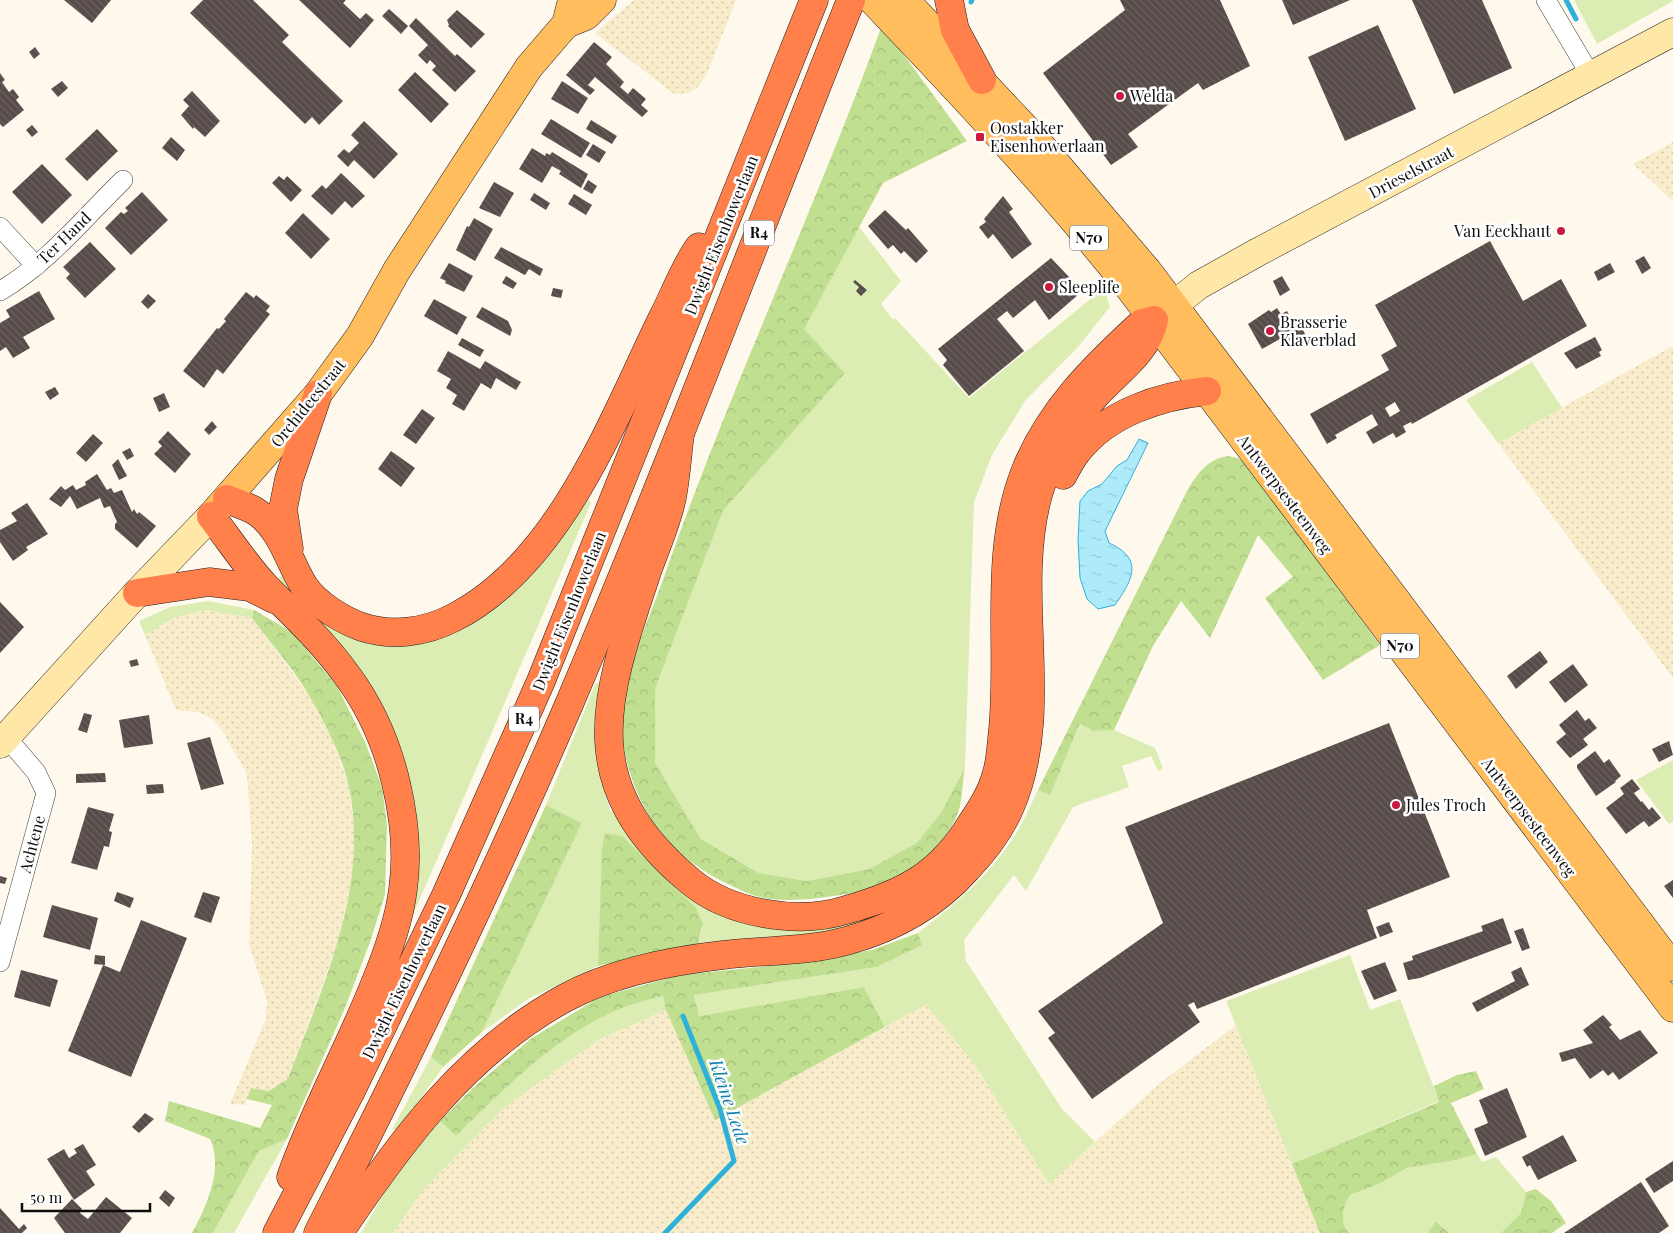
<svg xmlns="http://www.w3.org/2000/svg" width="1673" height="1233" font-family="'Playfair Display',serif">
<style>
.farmland{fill:url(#farmland-dots)}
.green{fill:#dbedb3}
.forest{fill:url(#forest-crowns)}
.water{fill:url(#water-ripples);stroke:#2eb1d9}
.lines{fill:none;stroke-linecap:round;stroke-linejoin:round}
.stream{stroke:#2eb1d9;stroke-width:5}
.building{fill:url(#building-back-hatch);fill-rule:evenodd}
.street-casing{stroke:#404040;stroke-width:20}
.secondary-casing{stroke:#2f2f2f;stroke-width:29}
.primary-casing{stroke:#1e1e1e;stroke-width:29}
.highway-casing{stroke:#1e1e1e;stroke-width:29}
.street{stroke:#fff;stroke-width:19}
.secondary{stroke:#ffe7a8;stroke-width:28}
.primary{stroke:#ffbd5d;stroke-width:28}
.highway{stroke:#ff804b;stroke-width:28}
.poi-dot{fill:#c9193f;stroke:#fff;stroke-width:2}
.labels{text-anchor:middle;stroke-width:5;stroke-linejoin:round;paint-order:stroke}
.shield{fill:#fff;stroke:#565656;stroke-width:1}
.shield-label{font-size:15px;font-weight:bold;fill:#0d0d0d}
.poi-label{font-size:16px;fill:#0d0d0d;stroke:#fff;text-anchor:start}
.street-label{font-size:16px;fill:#0d0d0d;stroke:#fff}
.water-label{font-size:18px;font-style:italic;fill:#0c7faa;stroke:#fff}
</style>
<defs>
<pattern id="farmland-dots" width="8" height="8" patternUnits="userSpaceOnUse" patternTransform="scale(1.25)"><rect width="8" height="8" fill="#f8eccb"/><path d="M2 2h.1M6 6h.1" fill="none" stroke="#d3c9ad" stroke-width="1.8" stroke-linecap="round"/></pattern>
<pattern id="forest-crowns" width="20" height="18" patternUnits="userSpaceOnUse" patternTransform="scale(1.25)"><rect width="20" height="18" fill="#c1df91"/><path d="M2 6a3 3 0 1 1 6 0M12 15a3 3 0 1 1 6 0" fill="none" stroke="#a5be7c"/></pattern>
<pattern id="water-ripples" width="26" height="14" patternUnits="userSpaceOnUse" patternTransform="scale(1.25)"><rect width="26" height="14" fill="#adebfb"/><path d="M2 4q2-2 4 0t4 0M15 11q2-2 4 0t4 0" fill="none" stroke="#94c8d6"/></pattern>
<pattern id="building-back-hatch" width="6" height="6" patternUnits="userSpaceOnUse" patternTransform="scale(1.25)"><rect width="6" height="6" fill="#574c49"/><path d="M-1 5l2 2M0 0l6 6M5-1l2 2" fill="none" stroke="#6a615f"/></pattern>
</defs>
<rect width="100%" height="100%" fill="#fff9ed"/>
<g class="farmland">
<path d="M634,0H736L707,74L698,87L689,93L674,94L595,33Z"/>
<path d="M1673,142V201L1633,164Z"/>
<path d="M1673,346V678L1498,443Z"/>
<path d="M205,610L252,618L309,695L331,736L349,786L355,834L352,878L339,939L288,1079L269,1091L251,1088L245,1105L230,1104L266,1019L267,1001L249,944L252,844L247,774L223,732L213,719L198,712L176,710L145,635L174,618Z"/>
<path d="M926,1005L975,1065L1049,1184L1160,1083L1236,1025L1320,1233H393L423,1190L503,1109L598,1040L666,1010L715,1120Z"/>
</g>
<g class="green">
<path d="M1574,0H1673V1L1597,44Z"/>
<path d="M859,227L901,281L881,304L893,320L895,318L969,398L1104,288L1110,307L1078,347L1025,401L992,455L974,502L965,767L942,811L918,842L869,869L807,881L759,873L701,839L655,763V689L723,511L845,373L803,329Z"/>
<path d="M1532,362L1562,408L1498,443L1466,400Z"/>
<path d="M583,499H588L591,503L413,915L408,914L413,806L277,579L282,576L297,597L443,635L475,621L523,579Z"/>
<path d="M208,601L254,610L252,618L205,610L174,618L145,635L139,621L170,607Z"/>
<path d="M596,682L600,685L594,728L600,771L610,811H617L705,903L885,909L915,904L859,925L813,934L698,944C700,937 704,927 702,921C695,896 626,858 603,843L598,966L528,999L482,1032L582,823L546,805Z"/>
<path d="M1080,723L1093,731L1114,730L1155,748L1163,768L1158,771L1151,756L1122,766L1129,787L1073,807L1026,891L1014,875L964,940L966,961L1062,1109L1095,1142L1049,1184L975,1065L926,1005L885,1027L864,987L699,1016L694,995L877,967L922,945L918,933C954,905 988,877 1013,838C1023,824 1030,806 1038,790L1050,794Z"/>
<path d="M1673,760V822L1669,824L1636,780Z"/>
<path d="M1350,955L1370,1010L1400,999L1439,1101L1292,1164L1226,1001Z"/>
<path d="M663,996L666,1010L598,1040L503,1109L423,1190L393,1233H361L395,1175L440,1121L456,1136C506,1088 557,1034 622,1008C635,1003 650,1000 663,996Z"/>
<path d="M431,1057L443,1067L398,1129L392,1130Z"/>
<path d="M287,1139L234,1233H213L259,1151Z"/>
<path d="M1477,1154L1482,1162L1496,1157L1526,1192L1521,1213L1501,1233H1449L1437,1221L1428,1233H1349C1339,1221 1343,1208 1350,1195L1379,1184L1407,1168L1456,1160Z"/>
</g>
<g class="forest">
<path d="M882,25L967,141L883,183L804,329L845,373L723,511L655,689V763L701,839L759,873L807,881L869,869L918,842L942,811L965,767C962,783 963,808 954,822C930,864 888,888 841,895C818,898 795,902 771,899C758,898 742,891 730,885C669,857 631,806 623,739C617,682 647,626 665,574C730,388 815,210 882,25Z"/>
<path d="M1229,456L1240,459L1249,468L1380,645L1323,680L1265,598L1293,577L1258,535L1210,638L1181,601L1153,646L1114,730L1093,731L1080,723L1050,795L1038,790L1187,491C1197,474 1208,458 1229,456Z"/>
<path d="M254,610L292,632L337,686L366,744L382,787L387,825L385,895L370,942L345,1008L287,1139L259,1151L213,1233H192C206,1207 224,1169 210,1139L165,1121L169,1101L260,1128L272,1105L247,1099L251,1088L269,1091L288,1079C322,986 370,889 349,787C342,756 326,725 310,697C294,669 271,644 252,618Z"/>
<path d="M546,805L582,823L482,1032L443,1067L431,1057Z"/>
<path d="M605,833L622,836L696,908L703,923L698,944L598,966L602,849Z"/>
<path d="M918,933L922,945L877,967L694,995L699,1016L864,987L885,1027L715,1120L666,1010L663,996C649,1000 635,1003 622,1008C557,1034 506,1088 456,1136L440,1121L476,1085L532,1038L600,997L680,975L780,965L872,950Z"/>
<path d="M1476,1071L1484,1089L1451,1103L1477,1154L1456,1160L1407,1168L1379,1184L1350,1195C1343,1207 1339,1221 1349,1233H1320L1292,1164L1439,1102L1434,1086L1457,1075Z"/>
<path d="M1536,1189L1551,1201L1566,1223L1552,1233H1501L1521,1213L1526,1192Z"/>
<path d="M1436,1221L1449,1233H1428Z"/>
</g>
<path class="water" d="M1139,439L1148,443L1105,531L1109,543C1144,559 1133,579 1115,605L1098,609L1087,599L1080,578L1078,540L1080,501L1088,491L1102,484L1117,466L1127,460Z"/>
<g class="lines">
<g class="stream">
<path d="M1566,0L1576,19"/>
<path d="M971,2L972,0"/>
<path d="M665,1233L734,1161L720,1109L683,1016"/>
</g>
</g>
<g class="building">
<path d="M64,0H111L92,23Z"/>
<path d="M203,0H253L289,35L282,42L343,101L319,125L312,117L305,124L190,13Z"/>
<path d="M299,0H346L343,3L360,19L366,13L374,20L350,48Z"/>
<path d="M1120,0H1220L1250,66L1203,90L1198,83L1128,134L1138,147L1111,165L1043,73L1125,10Z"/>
<path d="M1282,0H1350L1293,25Z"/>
<path d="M1412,0H1482L1512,68L1454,94Z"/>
<path d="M389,9L408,26L401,34L382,16Z"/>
<path d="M457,10L485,34L471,48L448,26L449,25L447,20Z"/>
<path d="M416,18L455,56L457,54L476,71L455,92L432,70L436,66L430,60L427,64L418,55L428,45L409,26Z"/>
<path d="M1378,25L1416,109L1345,141L1308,57Z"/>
<path d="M594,42L612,57L606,64L624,82L620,87L628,94L633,88L646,99L641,105L648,111L642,117L595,77L588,85L595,90L590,95L566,75Z"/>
<path d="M35,47L40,54L34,59L29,52Z"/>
<path d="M415,72L449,104L431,123L398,90Z"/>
<path d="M0,73L5,80L2,82L9,92L13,89L19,97L16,100L24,110L3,127L0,124Z"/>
<path d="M62,81L68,88L58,97L51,89Z"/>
<path d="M562,81L588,98L578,114L551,99Z"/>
<path d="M192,91L220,121L205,137L194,127L193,129L181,115L189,106L183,100Z"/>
<path d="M551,119L590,143L581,158L541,134Z"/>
<path d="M591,120L617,136L612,144L586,129Z"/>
<path d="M364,121L398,154L374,179L354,160L348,167L337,156L344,149L349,153L359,143L351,135Z"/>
<path d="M32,125L38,132L32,137L26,130Z"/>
<path d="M97,129L118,151L87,181L65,159Z"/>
<path d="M171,137L185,150L177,161L162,148Z"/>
<path d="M593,144L606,152L599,163L586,155Z"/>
<path d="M532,148L545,156L546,153L550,155L552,152L588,174L581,188L559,174L561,171L552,166L542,183L519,169Z"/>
<path d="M42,164L72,195L42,224L12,192Z"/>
<path d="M341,173L365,196L352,208L345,201L332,215L311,196L322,185L326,189Z"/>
<path d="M279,176L284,180L287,176L302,190L291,202L272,183Z"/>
<path d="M588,180L597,186L592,194L583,189Z"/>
<path d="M494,182L514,193L500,217L479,208Z"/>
<path d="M142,192L168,220L131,255L105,228L121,212L124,214L128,211L125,208Z"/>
<path d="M534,193L550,203L546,210L530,200Z"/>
<path d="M574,194L592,205L586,215L568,204Z"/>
<path d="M1003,196L1013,209L1009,212L1032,244L1012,259L993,234L988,239L979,227L986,222L984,219Z"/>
<path d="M885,210L906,230L908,228L928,251L916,263L904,251L901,254L893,245L888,249L868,226Z"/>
<path d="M303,213L330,239L311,259L285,233Z"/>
<path d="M474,218L493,229L475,261L456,250L467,226L469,227Z"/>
<path d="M1490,241L1523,301L1561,279L1587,326L1412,424L1411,422L1403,426L1406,432L1396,438L1393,433L1373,444L1366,432L1378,425L1372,414L1335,435L1337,438L1327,444L1310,414L1389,370L1381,355L1397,346L1375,305ZM1395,402L1400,411L1390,417L1385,408Z"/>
<path d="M90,242L116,269L85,298L66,278L70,274L63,267Z"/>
<path d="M501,247L543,269L540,276L529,269L525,275L521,273L494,258Z"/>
<path d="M1644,256L1651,268L1642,274L1635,261Z"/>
<path d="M1051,258L1069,277L1071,281L1069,282L1079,294L1049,320L1035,300L1013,318L1007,311L997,319L1024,351L969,396L943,365L947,360L938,349Z"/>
<path d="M449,263L473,276L464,292L445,283L446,281L440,278Z"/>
<path d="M1610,263L1615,272L1598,281L1594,272Z"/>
<path d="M506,276L517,283L513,289L502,283Z"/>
<path d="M1282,276L1290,290L1280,296L1273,281Z"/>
<path d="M855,280L867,290L861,296L856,291L859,287L853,282Z"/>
<path d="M553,288L563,290L561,298L551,296Z"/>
<path d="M39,291L55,319L23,337L30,348L13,358L6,347L0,351V323L10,317L6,310Z"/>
<path d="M246,292L254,298L256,295L270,306L266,311L270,314L223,374L217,369L204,388L183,371L217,328L219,329L226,321L224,319Z"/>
<path d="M148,294L156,301L148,309L141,302Z"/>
<path d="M434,299L467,317L457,335L424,316Z"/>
<path d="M482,307L508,321L512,330L510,336L476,317Z"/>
<path d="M1277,308L1281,314L1287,311L1292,320L1297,318L1305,334L1285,347L1280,339L1262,349L1248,324L1269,310L1271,312Z"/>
<path d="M1595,337L1602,350L1599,352L1601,356L1576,369L1564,353Z"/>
<path d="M462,338L484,350L480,357L458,345Z"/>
<path d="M448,351L480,369L485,361L521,382L516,390L496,378L491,389L481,383L464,411L452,404L457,395L446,388L451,379L437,371Z"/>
<path d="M55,387L59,394L50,400L45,392Z"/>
<path d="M164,393L170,407L159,412L153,398Z"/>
<path d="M422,409L435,418L416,444L403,435Z"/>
<path d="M212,421L217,427L209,435L204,430Z"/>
<path d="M168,431L191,454L175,473L154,454L162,446L158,442Z"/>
<path d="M93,434L103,443L86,462L76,453Z"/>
<path d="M130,448L134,456L127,460L122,452Z"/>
<path d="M391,451L415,468L401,487L378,469Z"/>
<path d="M118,459L127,476L119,480L112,465Z"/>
<path d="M97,474L107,490L111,488L114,493L122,490L132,512L134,509L137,514L139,512L156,526L137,548L115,529V524L117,522L110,506L104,508L100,498L77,509L70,496L61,507L49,499L61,486L65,490L73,485L76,490L86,485L85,482Z"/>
<path d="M27,503L48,534L26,547L28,550L13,561L0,542V530L17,521L11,513Z"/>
<path d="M0,602L24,627L0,653Z"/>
<path d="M1540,651L1548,662L1516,689L1507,676Z"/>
<path d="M137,659L139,665L131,667L129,661Z"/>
<path d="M1573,664L1588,685L1565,703L1549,682Z"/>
<path d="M1577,710L1585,721L1589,718L1597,728L1583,739L1588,745L1570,758L1556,742L1566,734L1559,725Z"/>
<path d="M84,713L92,715L87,733L78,730Z"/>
<path d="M149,715L153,744L124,748L119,720Z"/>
<path d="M1389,723L1450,877L1367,910L1377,938L1197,1009L1194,1002L1188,1005L1200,1022L1092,1099L1048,1038L1055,1033L1038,1011L1163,923L1125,827Z"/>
<path d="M210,737L224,784L201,790L187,743Z"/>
<path d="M1669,741L1673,755L1659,762L1652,749Z"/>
<path d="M1595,751L1604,763L1609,759L1621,776L1615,781L1616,782L1596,796L1577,768V765Z"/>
<path d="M105,773L106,782L76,783V774Z"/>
<path d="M1632,779L1640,789L1634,793L1641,802L1642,801L1649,810L1652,807L1661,818L1649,827L1644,821L1626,834L1606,808L1624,794L1620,788Z"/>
<path d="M163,784L164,793L147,794L146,785Z"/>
<path d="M88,807L114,814L109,831L112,832L109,847L104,846L97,870L71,863Z"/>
<path d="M0,876L7,878L5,884L0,883Z"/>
<path d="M1673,880V898L1664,886Z"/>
<path d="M117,892L134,898L130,908L114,901Z"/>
<path d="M203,892L220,897L211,923L194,917Z"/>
<path d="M52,905L98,918L90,950L43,937Z"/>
<path d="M1503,918L1512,943L1420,978L1408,980L1403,963L1413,960L1412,956L1483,931L1481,926Z"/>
<path d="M141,920L187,938L131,1077L68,1051L103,965L120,972Z"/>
<path d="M1389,922L1393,932L1380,937L1376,927Z"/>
<path d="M1523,928L1530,948L1522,951L1514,931Z"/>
<path d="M95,955L105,956V965L94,964Z"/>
<path d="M1385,962L1397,991L1374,1000L1361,971Z"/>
<path d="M1521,967L1529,985L1477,1012L1472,1003L1515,981L1511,972Z"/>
<path d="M21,970L58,980L50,1007L14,997Z"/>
<path d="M1603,1015L1612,1025L1609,1027L1620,1040L1640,1030L1658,1053L1619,1080L1613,1072L1608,1076L1603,1070L1590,1079L1575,1058L1562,1062L1559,1053L1593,1043L1583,1030Z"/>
<path d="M1507,1088L1527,1137L1485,1156L1474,1129L1488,1123L1479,1100Z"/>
<path d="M145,1113L154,1119L139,1133L132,1127Z"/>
<path d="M1563,1135L1577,1161L1538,1180L1530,1165L1527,1167L1522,1157Z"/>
<path d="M83,1144L96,1165L86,1171L95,1185L74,1200L47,1159L64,1149L69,1158L77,1153L74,1149Z"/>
<path d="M1673,1161V1181L1654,1193L1645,1179Z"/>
<path d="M1641,1182L1669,1226L1659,1233H1564Z"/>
<path d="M165,1190L175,1198L169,1207L159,1198Z"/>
<path d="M106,1197L132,1218L120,1233H65L54,1218L72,1199L82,1209L80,1213L88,1219Z"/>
<path d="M0,1208L19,1229L24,1224L27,1228L22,1233H0Z"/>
</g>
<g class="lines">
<defs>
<g id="street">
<path d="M1546,0L1591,76"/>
<path d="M0,227L36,266"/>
<path d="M0,291C47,264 84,218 123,180"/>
<path d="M0,962L46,793L36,772L6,737"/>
</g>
<g id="secondary">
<path d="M1155,320L1199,285L1258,252L1673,32"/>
<path d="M0,744L137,593L211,516"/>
</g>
<g id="primary">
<path d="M872,0C960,92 1047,185 1127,285L1673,1008"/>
<path d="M905,0L1031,134L1147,270L1673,967"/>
<path d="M566,24L586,16L602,0"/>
<path d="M211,516L318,394L360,336L397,270L529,67L566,24L572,0"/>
</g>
<g id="highway">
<path d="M949,0L955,30L982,80"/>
<path d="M1063,475C1067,468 1071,459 1077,452C1107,413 1160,396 1207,391"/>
<path d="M227,499C236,503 247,506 255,511C281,527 289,562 304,586C316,604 342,620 362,627C392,637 426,632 453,618C560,564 613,419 663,317C675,294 684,268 699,247"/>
<path d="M211,516C229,539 246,566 267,588C295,616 323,642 346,674C370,706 387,745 396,783C404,817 408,854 403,889C399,922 387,955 374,986C348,1051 314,1111 291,1177"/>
<path d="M289,549L283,509L289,479L318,394"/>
<path d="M137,593L209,582L250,587L274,599"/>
<path d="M277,1233L352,1089L446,895L541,681L814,0"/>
<path d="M318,1233C407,1059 493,882 570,702C669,470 757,234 851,0"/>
<path d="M339,1233C400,1142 466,1052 565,998C613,972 669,961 723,955C763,950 806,952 846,941C894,928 934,906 967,869C985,850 1000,831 1010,807C1053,708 1010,597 1038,495C1048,459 1072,422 1096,395C1117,372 1148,352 1154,320L1142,323C1094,367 1049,411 1025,472C993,554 1011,644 1003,729C1001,745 1001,761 996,776C991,794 981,809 971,824C939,876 903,894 846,910C798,925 729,914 690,881C571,782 606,694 649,566C657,545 666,523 671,502C676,480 677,456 680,434"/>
</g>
</defs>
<use href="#street" class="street-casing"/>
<use href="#secondary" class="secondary-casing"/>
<use href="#primary" class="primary-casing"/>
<use href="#highway" class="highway-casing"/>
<use href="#street" class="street"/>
<use href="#secondary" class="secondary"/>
<use href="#primary" class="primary"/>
<use href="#highway" class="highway"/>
</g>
<g class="poi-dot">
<circle cx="1120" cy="96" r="5"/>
<rect x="975" y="132" width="10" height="10" rx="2.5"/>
<circle cx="1561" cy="231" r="5"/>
<circle cx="1049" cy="287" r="5"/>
<circle cx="1270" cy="331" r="5"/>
<circle cx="1396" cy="805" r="5"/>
</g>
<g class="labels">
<g class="shield">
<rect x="744" y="220.5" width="30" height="25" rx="4"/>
<rect x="1070" y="225.5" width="38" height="25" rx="4"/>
<rect x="1381" y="633.5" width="38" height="25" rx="4"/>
<rect x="509" y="706.5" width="30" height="25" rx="4"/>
</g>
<g class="shield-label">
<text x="759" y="238">R4</text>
<text x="1089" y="243">N70</text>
<text x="1400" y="651">N70</text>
<text x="524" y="724">R4</text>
</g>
<g class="poi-label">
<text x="1130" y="102">Welda</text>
<text x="990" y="134">Oostakker<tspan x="990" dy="18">Eisenhowerlaan</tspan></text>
<text x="1551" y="237" text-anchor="end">Van Eeckhaut</text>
<text x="1059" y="293">Sleeplife</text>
<text x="1280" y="328">Brasserie<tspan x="1280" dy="18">Klaverblad</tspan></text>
<text x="1406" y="811">Jules Troch</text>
</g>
<g class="street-label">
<text transform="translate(1411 172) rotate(-28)" y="6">Drieselstraat</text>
<text transform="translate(721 235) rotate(-68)" y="6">Dwight Eisenhowerlaan</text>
<text transform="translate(64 238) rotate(-44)" y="6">Ter Hand</text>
<text transform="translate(308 403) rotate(-51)" y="6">Orchideestraat</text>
<text transform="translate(1285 494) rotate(53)" y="6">Antwerpsesteenweg</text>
<text transform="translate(569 611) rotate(-68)" y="6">Dwight Eisenhowerlaan</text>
<text transform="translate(1529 817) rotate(53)" y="6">Antwerpsesteenweg</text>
<text transform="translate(32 844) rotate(-75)" y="6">Achtene</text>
<text transform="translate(404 981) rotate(-64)" y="6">Dwight Eisenhowerlaan</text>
</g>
<g class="water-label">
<text transform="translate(729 1102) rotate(71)" y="6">Kleine Lede</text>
</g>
</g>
<path d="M22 1203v8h128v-8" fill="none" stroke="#0d0d0d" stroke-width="2.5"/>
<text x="30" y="1203" font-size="15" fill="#0d0d0d" stroke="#ffffff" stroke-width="4" paint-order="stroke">50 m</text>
</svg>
